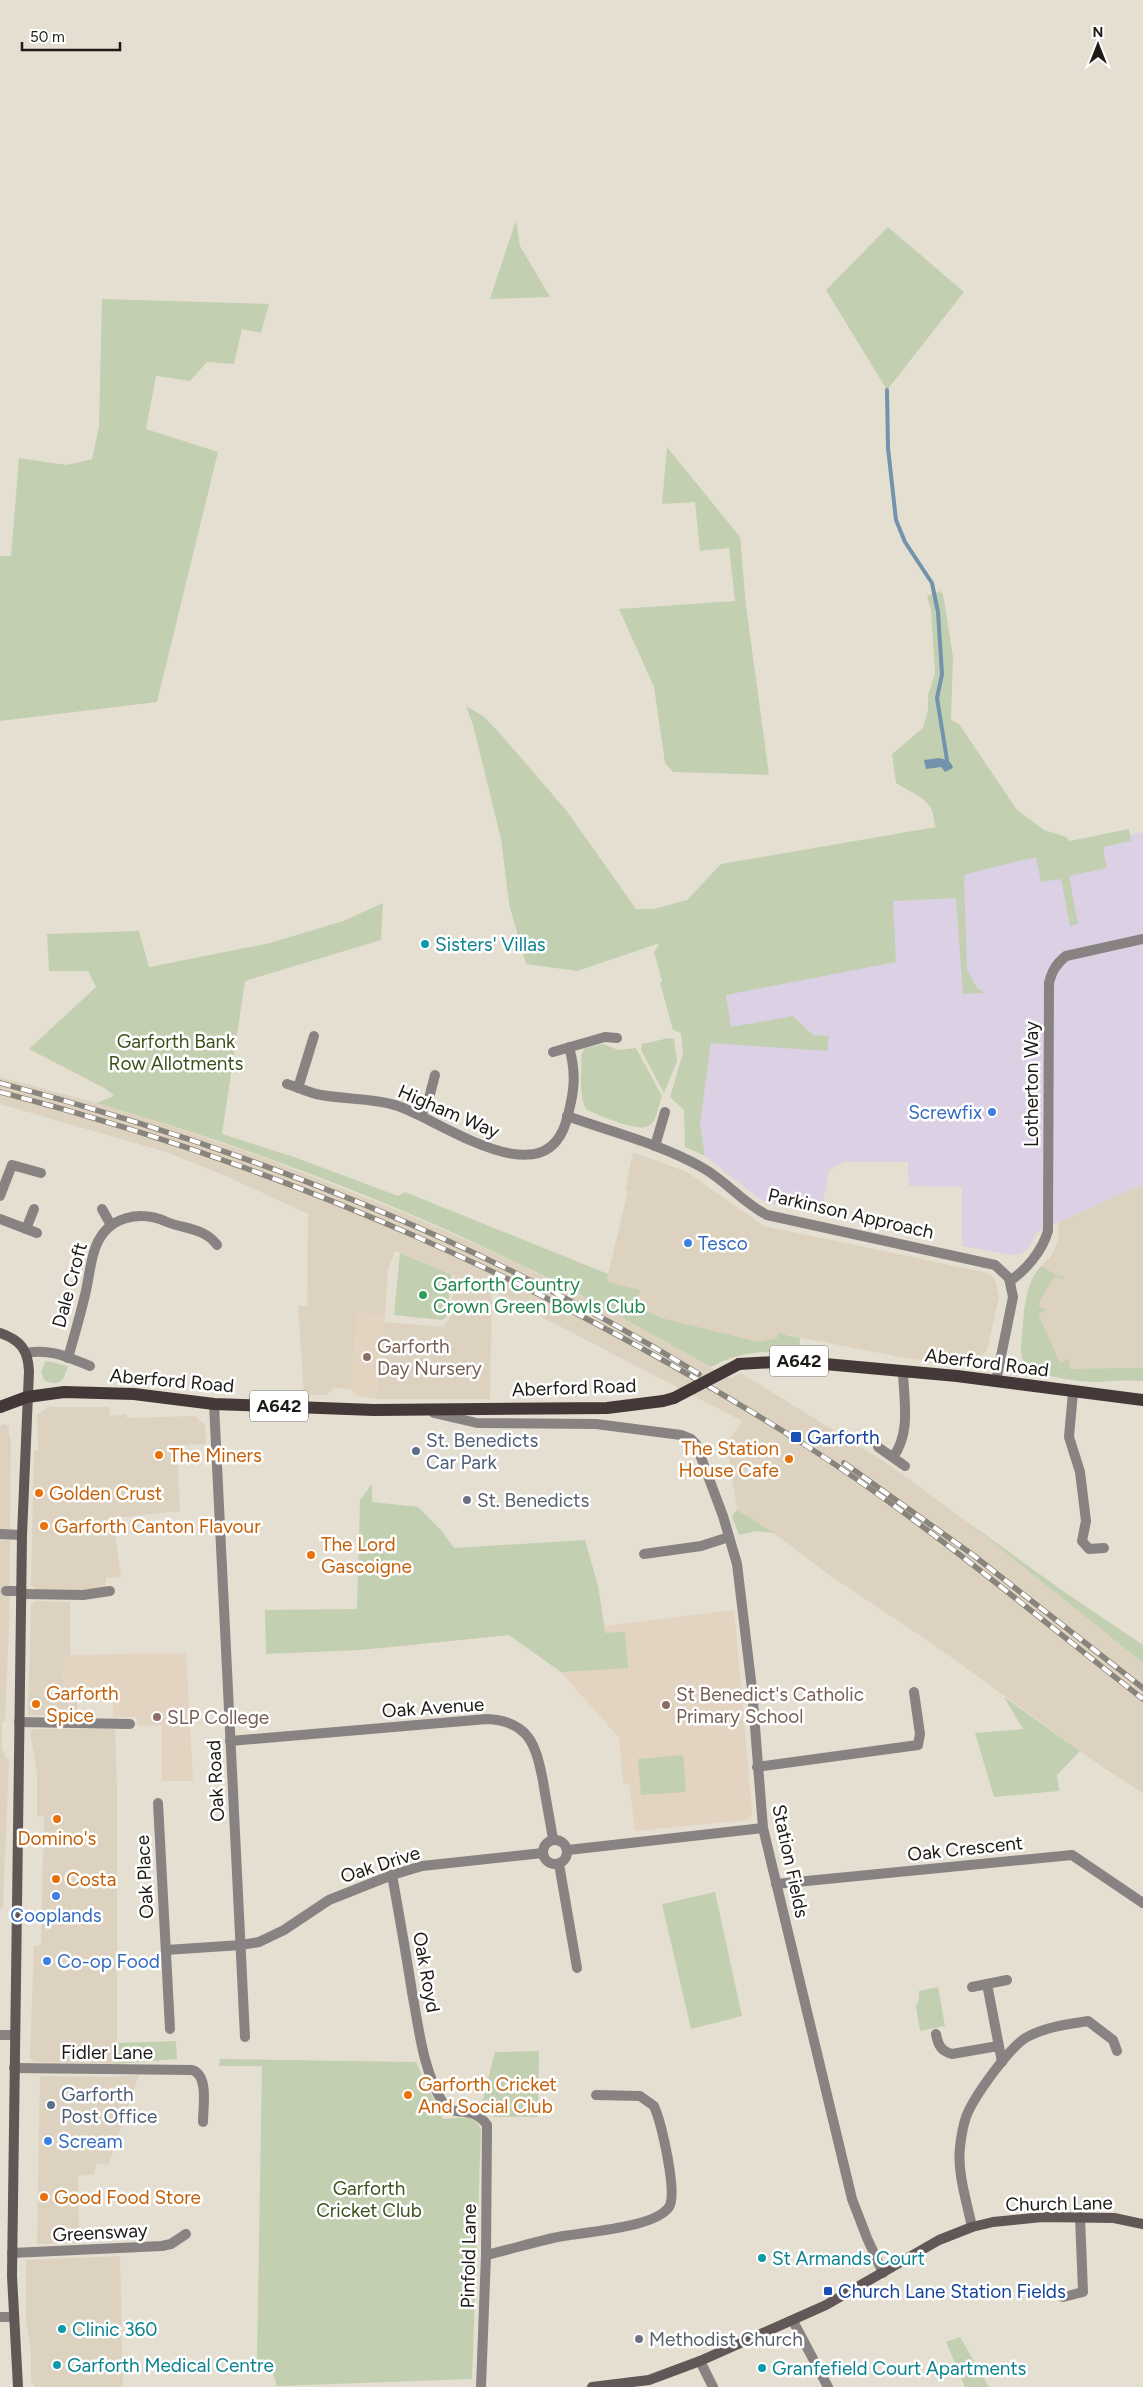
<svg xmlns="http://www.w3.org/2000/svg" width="1143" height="2387" font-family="Figtree,sans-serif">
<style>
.built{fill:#dcd2bf}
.industrial{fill:#dcd0e5}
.education{fill:#e3d3c1}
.green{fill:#c2d0b1}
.water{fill:#7393ad}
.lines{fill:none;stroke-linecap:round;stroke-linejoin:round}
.stream{stroke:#7393ad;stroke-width:4}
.street{stroke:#898282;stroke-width:10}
.secondary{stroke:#605756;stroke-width:10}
.primary{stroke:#443938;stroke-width:12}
.rail-casing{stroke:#89847c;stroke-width:5.5}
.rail{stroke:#fff;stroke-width:4;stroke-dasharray:11;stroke-linecap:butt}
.primary-bridge{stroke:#443938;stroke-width:12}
.culture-dot{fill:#0f9aa8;stroke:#fff;stroke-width:2}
.shop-dot{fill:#3f7fe0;stroke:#fff;stroke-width:2}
.leisure-dot{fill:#2e9e5b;stroke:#fff;stroke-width:2}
.education-dot{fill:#8d6e63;stroke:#fff;stroke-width:2}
.transit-dot{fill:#1a4fb4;stroke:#fff;stroke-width:2}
.service-dot{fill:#5c6f8a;stroke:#fff;stroke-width:2}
.food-dot{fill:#e8710a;stroke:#fff;stroke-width:2}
.worship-dot{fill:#6b7280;stroke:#fff;stroke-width:2}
.labels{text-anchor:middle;stroke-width:5;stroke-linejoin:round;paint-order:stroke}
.shield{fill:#fff;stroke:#625f5d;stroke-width:1}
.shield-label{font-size:18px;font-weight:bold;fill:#1e1b17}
.culture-label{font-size:19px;fill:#0d838f;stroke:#fff;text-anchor:start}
.park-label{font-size:19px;fill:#3c501a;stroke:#fff}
.street-label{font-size:19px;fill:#1e1b17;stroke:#fff}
.shop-label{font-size:19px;fill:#366cbe;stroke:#fff;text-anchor:start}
.leisure-label{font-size:19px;fill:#27864d;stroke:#fff;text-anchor:start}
.education-label{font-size:19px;fill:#785e54;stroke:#fff;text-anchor:start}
.transit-label{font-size:19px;fill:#164399;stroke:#fff;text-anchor:start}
.service-label{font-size:19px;fill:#4e5e75;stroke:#fff;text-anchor:start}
.food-label{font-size:19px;fill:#c56008;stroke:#fff;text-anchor:start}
.worship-label{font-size:19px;fill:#5b616d;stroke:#fff;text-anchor:start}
</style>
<rect width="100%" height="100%" fill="#e5dfd2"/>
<g class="built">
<path d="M0,1077L129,1112L265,1158L407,1214L507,1258L625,1319L730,1378L741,1373L885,1462L970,1524L1143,1663V1793L1104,1768L937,1647L832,1577L774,1533L737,1510L728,1451L724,1447L742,1421L492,1291L490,1399H376L384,1322L443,1327L450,1317L455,1276L395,1251L388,1270L385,1315L357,1313L351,1389L334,1388L327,1395H304L298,1306H307L308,1214L226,1176L166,1152L0,1104Z"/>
<path d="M633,1152L687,1172L764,1226L988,1273L995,1279L999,1297L987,1350L977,1360L960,1363L910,1359L778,1333L777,1338L759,1342L662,1318L636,1306L606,1282L628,1191L625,1190Z"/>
<path d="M1143,1184V1381L1124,1380L1095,1382L1033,1371L1023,1361L1021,1354L1028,1291L1036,1272L1051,1256L1056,1246L1059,1235L1058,1222Z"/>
<path d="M49,1407H109L110,1416L126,1414L127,1418L195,1416L205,1425L206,1444L185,1445L177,1453L180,1511L113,1518L121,1577L106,1578L105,1588L101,1591L36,1590L31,1585L34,1451L38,1450L37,1415Z"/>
<path d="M4,1424L9,1426V1438H11L9,1623L5,1721L2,1722V1747L6,1758L9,1759L3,1908H0V1427Z"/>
<path d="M35,1601L70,1602V1655L64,1656L63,1687L78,1688L77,1716L28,1715L31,1605Z"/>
<path d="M34,1729H115L117,1785V2064L34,2062L30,2057L34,1946L41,1945L44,1817L37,1816V1771L30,1733Z"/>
<path d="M139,2075L108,2165L97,2163L94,2174L78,2176L79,2243L37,2244L40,2076L112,2077Z"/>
<path d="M120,2256L123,2387H36L31,2382V2350L26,2322V2260Z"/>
</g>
<path class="industrial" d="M1143,832V1184L1037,1232L1029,1248L1021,1254L1011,1255L962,1246V1187L909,1186L908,1162H844L829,1170L821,1215L771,1204L760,1199L705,1156L700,1124L711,1043L682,1041L660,934Z"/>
<g class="education">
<path d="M357,1313L385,1315L376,1399L355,1395L351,1389Z"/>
<path d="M585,1540L598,1586L605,1626L734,1610L752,1811L751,1816L747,1820L635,1831L629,1783L623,1784L619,1738L561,1672L509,1635L375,1649Z"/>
<path d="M186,1653L193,1781H162V1726L137,1725V1717H113L114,1689L63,1687L64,1655Z"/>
</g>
<g class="green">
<path d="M516,220L520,246L550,297L490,299Z"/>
<path d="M888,227L964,292L887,390L826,290Z"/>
<path d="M102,299L269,304L261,333L242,329L234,364L207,362L190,381L156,376L146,429L218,452L157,702L0,721V556H11L19,458L67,465L92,459L99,427Z"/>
<path d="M667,447L740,537L746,606L769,775L673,772L665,763L654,687L619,609L735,601L729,548L700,551L695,502L662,504Z"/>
<path d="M940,591L943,594L953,657L951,720L959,724L1017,810L1044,830L1066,837L1070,841L1129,829L1131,841L1103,847L1107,868L1069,876L1078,924L1070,926L1061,879L1041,882L1036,857L966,874L964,877L967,970L977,988L985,993L963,994L956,898L893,901L896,962L726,995L731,1027L793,1016L813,1035L829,1036L827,1051L711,1043L700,1124L705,1156L685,1147L684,1110L670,1097L683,1053L681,1033L673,1030L660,983L662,981L654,952L660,943L577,971L526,964L509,904L501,839L473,725L466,706L483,716L497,730L566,810L636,909H654L687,900L721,864L936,827C933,821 934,816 932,811C928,798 906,790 896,783L892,754L923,728L928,710V695L935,674L931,610L927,596Z"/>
<path d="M383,903L381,940L245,981L222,1134L294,1157L398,1196L405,1192L608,1274L607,1282L640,1290L636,1306L662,1318L759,1342L777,1338L778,1333L800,1338L799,1352C765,1351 741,1351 711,1367C644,1330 577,1291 507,1258C376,1195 236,1143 96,1103L114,1096L106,1089L29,1049L96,987L88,971H49L47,934L139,931L149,967L270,943L343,921Z"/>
<path d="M669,1038L674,1039L677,1061L664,1093L641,1050L642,1044Z"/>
<path d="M604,1044L618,1050L636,1048L662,1096C659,1104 657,1120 650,1125C640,1134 599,1115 587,1110C579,1102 581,1066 582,1053L585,1048Z"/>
<path d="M400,1253L452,1275L446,1317L442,1320L394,1315Z"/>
<path d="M1041,1266L1060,1277L1064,1275L1063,1280L1054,1276L1038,1305L1046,1310L1038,1314L1060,1363L1069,1359V1369L1143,1368V1381C1127,1379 1113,1381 1097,1382C1084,1383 1038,1376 1029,1368C1023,1362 1021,1356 1021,1347C1024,1321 1022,1287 1041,1266Z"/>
<path d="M46,1361L68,1366C64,1380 60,1388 44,1380L41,1371Z"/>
<path d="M372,1484V1502L418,1507L441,1530L454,1548L585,1540L598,1586L605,1633L625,1632L628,1668L561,1672L509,1635L359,1650L266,1654L265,1610L357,1609L360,1500Z"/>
<path d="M737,1510L774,1533L756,1531L739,1535L732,1516Z"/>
<path d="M970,1524L1063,1591L1143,1645V1663Z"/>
<path d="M1004,1697L1080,1751L1057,1775L1059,1791L994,1797L975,1733L1023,1729Z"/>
<path d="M683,1755L686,1792L641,1795L638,1759Z"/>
<path d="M715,1892L742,2016L691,2029L662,1904Z"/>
<path d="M938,1987L945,2026L920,2031L916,2006L919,2000V1991Z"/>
<path d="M176,2041L177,2059L117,2064V2043Z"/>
<path d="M539,2051L538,2117H494L481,2107L495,2052Z"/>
<path d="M220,2059L416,2062L443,2119L474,2117L481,2130L472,2379L277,2386L269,2361H257L262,2066H219Z"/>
<path d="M960,2337L989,2387H965L946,2342Z"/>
</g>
<path class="water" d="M939,758C946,760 951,760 953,768L945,772L941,767L926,769L924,760Z"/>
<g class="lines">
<path class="stream" d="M887,390L888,448L896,520L905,542L932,583L938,612L942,674L937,698L947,760"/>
<g class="street">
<path d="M553,1052L605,1037L617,1038"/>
<path d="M287,1084C297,1087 306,1091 316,1094C343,1100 372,1097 398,1106C440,1120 543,1198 566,1122C574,1094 577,1075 569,1047"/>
<path d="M298,1088L314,1036"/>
<path d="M421,1115L429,1098L435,1075"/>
<path d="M567,1116C612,1132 661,1144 703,1168C726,1181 743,1203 767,1215L995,1265L1009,1278L1013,1297L996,1381"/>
<path d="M655,1146L665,1112"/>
<path d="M0,1196L12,1165L41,1173"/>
<path d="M102,1209L111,1225"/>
<path d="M0,1219L37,1233"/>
<path d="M26,1229L34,1209"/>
<path d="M1010,1281C1027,1269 1042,1251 1048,1231L1049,983C1052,971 1056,964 1066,956L1143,939"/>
<path d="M27,1353C50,1348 69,1358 90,1366"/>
<path d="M68,1358C74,1337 80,1316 85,1295C89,1279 90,1261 96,1246C108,1216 140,1210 167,1222C184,1229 205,1228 217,1245"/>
<path d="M1073,1392L1069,1437L1080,1472L1086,1521L1082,1541L1089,1549L1104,1548"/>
<path d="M214,1404L245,2037"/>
<path d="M434,1413L477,1423L596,1424L681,1435L691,1439L696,1444L723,1516L737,1564L752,1689L763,1828L852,2199L867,2238L883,2273"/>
<path d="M878,1447L905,1466"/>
<path d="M893,1457C911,1433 904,1401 903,1372"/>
<path d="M0,1534L22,1535"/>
<path d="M644,1554L701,1546L729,1537"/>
<path d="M6,1591H22"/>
<path d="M22,1594L83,1595L110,1591"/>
<path d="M19,1722L130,1724"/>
<path d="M230,1741L487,1719C529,1721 536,1745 543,1781C546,1801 550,1820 553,1839"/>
<path d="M757,1767L918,1745L920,1734L914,1692"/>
<path d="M158,1803L170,2029"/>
<circle cx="555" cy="1852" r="12"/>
<path d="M568,1850L763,1828"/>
<path d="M559,1864L577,1968"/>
<path d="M392,1875C399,1914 406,1953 412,1992C419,2029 423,2071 443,2103C453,2119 472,2103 487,2125L486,2255L481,2387"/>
<path d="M776,1884L1072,1855L1143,1903"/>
<path d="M166,1950L241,1945L259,1942L284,1930L329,1900L392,1875L422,1866L543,1853"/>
<path d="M972,1987L987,1984"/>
<path d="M936,2034C938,2045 941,2051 952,2054L998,2046"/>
<path d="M0,2035H15"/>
<path d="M1002,2062L987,1984L1007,1980"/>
<path d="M14,2068L192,2070C209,2075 203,2107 203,2122"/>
<path d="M972,2227C967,2202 957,2173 960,2147C961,2138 963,2126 966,2117C973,2098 1011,2044 1029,2036C1047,2027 1068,2024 1088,2021L1113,2040L1117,2051"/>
<path d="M12,2253L162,2246L171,2244L186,2234"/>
<path d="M486,2255C508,2250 531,2243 553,2238C579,2232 654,2229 669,2207C678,2193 661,2122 654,2106L640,2096L596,2095"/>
<path d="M1063,2297L1083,2292L1080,2217"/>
<path d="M0,2317H13"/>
<path d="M793,2321L828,2387"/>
<path d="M700,2361L713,2387"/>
</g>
<g class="secondary">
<path d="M0,1333C20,1340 28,1349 29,1371L22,1535L12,2276L18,2387"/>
<path d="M592,2387L649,2380L700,2361L826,2305L939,2240L972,2227L993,2222L1042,2217L1114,2218L1143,2224"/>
</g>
<g class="primary">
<path d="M739,1364L792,1361L957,1376L1143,1400"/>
<path d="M0,1407L27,1397L64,1392L134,1394L214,1404L374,1410L607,1408L663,1401L674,1398"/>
</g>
<defs>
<g id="rail">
<path d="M0,1083C246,1148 482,1241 699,1374"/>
<path d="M0,1092C289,1167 550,1284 802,1443C922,1519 1031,1612 1143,1699"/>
<path d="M844,1463L973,1555L1143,1688"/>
</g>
</defs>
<use href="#rail" class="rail-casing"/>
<use href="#rail" class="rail"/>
<path class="primary-bridge" d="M674,1398L739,1364"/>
</g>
<g class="culture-dot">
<circle cx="425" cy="944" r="5"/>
<circle cx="762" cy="2258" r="5"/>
<circle cx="62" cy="2329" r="5"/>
<circle cx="57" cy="2365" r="5"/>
<circle cx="762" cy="2368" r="5"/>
</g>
<g class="shop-dot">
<circle cx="992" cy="1112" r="5"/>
<circle cx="688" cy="1243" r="5"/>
<circle cx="56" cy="1896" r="5"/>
<circle cx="47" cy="1961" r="5"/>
<circle cx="48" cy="2141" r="5"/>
</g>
<circle class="leisure-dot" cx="423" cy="1295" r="5"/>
<g class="education-dot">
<circle cx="367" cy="1357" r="5"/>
<circle cx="666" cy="1705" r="5"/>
<circle cx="157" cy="1717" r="5"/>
</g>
<g class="transit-dot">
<rect x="790" y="1431" width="12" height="12" rx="2.5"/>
<rect x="823" y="2286" width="10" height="10" rx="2.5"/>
</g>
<g class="service-dot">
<circle cx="416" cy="1451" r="5"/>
<circle cx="51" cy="2105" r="5"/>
</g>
<g class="food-dot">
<circle cx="159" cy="1455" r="5"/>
<circle cx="789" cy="1459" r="5"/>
<circle cx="39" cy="1493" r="5"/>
<circle cx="44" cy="1526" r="5"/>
<circle cx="311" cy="1555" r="5"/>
<circle cx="36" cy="1704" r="5"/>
<circle cx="57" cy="1819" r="5"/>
<circle cx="56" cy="1879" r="5"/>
<circle cx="408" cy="2095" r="5"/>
<circle cx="44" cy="2197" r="5"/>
</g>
<g class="worship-dot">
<circle cx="467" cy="1500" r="5"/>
<circle cx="639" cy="2339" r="5"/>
</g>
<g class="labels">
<g class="shield">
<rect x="770" y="1345.5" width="58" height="31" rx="4"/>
<rect x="250" y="1390.5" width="58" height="31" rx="4"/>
</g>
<g class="shield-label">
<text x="799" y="1367">A642</text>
<text x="279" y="1412">A642</text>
</g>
<g class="culture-label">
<text x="435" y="951">Sisters' Villas</text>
<text x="772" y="2265">St Armands Court</text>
<text x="72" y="2336">Clinic 360</text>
<text x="67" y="2372">Garforth Medical Centre</text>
<text x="772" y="2375">Granfefield Court Apartments</text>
</g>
<g class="park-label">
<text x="176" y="1048">Garforth Bank<tspan x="176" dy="22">Row Allotments</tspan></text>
<text x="369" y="2195">Garforth<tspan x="369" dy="22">Cricket Club</tspan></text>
</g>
<g class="street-label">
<text transform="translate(1031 1084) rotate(-90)" y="7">Lotherton Way</text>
<text transform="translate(449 1111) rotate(23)" y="7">Higham Way</text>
<text transform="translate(851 1213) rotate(13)" y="7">Parkinson Approach</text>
<text transform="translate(69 1285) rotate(-75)" y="7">Dale Croft</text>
<text transform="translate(987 1362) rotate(7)" y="7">Aberford Road</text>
<text transform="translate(172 1380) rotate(5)" y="7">Aberford Road</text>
<text transform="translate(574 1387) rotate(-2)" y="7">Aberford Road</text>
<text transform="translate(433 1707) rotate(-4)" y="7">Oak Avenue</text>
<text transform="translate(215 1781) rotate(-93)" y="7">Oak Road</text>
<text transform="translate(965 1848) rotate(-6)" y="7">Oak Crescent</text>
<text transform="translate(791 1861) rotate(78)" y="7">Station Fields</text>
<text transform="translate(380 1864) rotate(-18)" y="7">Oak Drive</text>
<text transform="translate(144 1877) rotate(-93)" y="7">Oak Place</text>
<text transform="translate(427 1972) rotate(80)" y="7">Oak Royd</text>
<text x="107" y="2059">Fidler Lane</text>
<text transform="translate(1059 2203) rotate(-1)" y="7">Church Lane</text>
<text transform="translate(100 2232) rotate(-3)" y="7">Greensway</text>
<text transform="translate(468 2256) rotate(-89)" y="7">Pinfold Lane</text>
</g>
<g class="shop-label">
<text x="982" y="1119" text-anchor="end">Screwfix</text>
<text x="698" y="1250">Tesco</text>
<text x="56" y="1922" text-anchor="middle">Cooplands</text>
<text x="57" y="1968">Co-op Food</text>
<text x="58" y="2148">Scream</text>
</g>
<g class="leisure-label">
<text x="433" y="1291">Garforth Country<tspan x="433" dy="22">Crown Green Bowls Club</tspan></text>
</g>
<g class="education-label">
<text x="377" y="1353">Garforth<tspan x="377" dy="22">Day Nursery</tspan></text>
<text x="676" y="1701">St Benedict's Catholic<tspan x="676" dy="22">Primary School</tspan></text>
<text x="167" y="1724">SLP College</text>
</g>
<g class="transit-label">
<text x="807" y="1444">Garforth</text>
<text x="838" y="2298">Church Lane Station Fields</text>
</g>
<g class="service-label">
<text x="426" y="1447">St. Benedicts<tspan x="426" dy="22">Car Park</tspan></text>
<text x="61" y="2101">Garforth<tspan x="61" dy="22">Post Office</tspan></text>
</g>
<g class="food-label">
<text x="779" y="1455" text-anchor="end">The Station<tspan x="779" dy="22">House Cafe</tspan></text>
<text x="169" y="1462">The Miners</text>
<text x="49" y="1500">Golden Crust</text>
<text x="54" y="1533">Garforth Canton Flavour</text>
<text x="321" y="1551">The Lord<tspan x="321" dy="22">Gascoigne</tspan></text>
<text x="46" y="1700">Garforth<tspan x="46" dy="22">Spice</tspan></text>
<text x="57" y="1845" text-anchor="middle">Domino's</text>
<text x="66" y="1886">Costa</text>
<text x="418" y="2091">Garforth Cricket<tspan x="418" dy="22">And Social Club</tspan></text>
<text x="54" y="2204">Good Food Store</text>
</g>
<g class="worship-label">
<text x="477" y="1507">St. Benedicts</text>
<text x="649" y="2346">Methodist Church</text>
</g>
</g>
<g transform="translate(1098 45)" stroke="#ffffff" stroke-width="4" paint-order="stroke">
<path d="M0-4L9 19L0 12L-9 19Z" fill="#1e1b17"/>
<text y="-8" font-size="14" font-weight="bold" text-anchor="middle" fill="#1e1b17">N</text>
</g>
<path d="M22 42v8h98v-8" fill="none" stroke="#1e1b17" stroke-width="2.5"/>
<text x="30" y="42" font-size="15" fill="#1e1b17" stroke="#ffffff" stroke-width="4" paint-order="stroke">50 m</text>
</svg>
